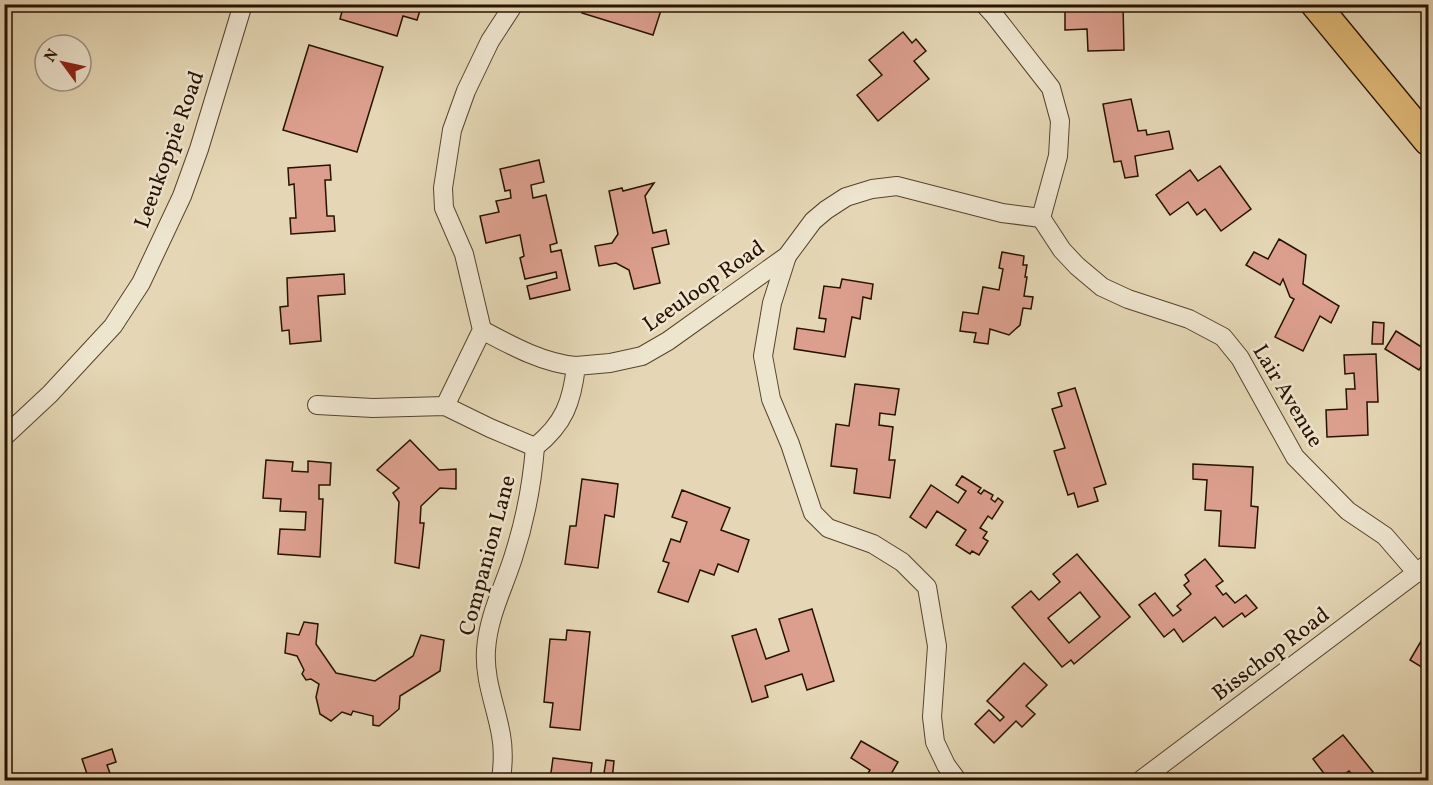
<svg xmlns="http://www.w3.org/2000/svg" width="1433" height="785" font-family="Vollkorn,serif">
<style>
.building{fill:#dc9f8e;stroke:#271200;stroke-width:1.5;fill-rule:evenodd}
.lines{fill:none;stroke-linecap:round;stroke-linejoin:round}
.street-casing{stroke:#56432d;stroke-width:20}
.primary-casing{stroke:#271200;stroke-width:31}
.street{stroke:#eee5cf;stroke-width:18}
.primary{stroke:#e2bc7a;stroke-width:28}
.labels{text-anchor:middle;stroke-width:5;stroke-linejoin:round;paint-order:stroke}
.street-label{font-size:22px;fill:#271200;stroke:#eee5cf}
</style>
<rect width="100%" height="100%" fill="#e5d7b5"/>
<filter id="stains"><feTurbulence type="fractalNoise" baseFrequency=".00333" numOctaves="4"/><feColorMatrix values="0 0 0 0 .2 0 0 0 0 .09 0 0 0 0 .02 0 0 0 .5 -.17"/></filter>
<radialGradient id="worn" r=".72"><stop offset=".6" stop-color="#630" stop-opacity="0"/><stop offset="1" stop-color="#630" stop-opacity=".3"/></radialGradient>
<g class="building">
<path d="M344,4H422L417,20L403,16L397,36L340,19Z"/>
<path d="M584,4H663L653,35L582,13Z"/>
<path d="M1065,4H1123L1124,50L1088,51L1087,29L1065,30Z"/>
<path d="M903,32L912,43L916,39L926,51L914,61L929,79L878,121L857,95L882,75L869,60Z"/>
<path d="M309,45L383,67L357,152L283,130Z"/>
<path d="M1131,99L1138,131L1146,130L1147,135L1169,131L1173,149L1135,156L1138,176L1125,178L1121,161L1114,162L1103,104Z"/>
<path d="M539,160L544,182L531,185L533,198L546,195L557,243L550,245L551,252L561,250L570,290L530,299L527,286L557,278L556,272L525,279L520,258L524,256L520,235L486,243L480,216L499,212L496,201L511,198L510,190L505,191L500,169Z"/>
<path d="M330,165L331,180H325L327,216H334L335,231L291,234L290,218H296L294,184L289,185L288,168Z"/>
<path d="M1220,166L1251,209L1221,231L1205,209L1197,215L1188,202L1170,215L1156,195L1190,170L1198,181Z"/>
<path d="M654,183L645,196L653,233L666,230L669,244L652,248L660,283L634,289L629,270L616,263L599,266L595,246L612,243L618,234L609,191L622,188L623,191Z"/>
<path d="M1279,239L1306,255L1303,284L1339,306L1331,323L1320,316L1303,351L1275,337L1294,299L1290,297L1283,279L1280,285L1246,265L1254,252L1268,259Z"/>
<path d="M1002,252L1024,256L1023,265H1027L1025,277H1027L1024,296L1033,297L1031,309L1023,308L1020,325L1009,335L990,329L988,344L974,342L976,333L960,331L963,312L978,314L983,287L999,290L1003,269L999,268Z"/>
<path d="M344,274L345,294L318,296L321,341L290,344L289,330L282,331L280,307L288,306L287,278Z"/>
<path d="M842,279L873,284L871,299L863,297L860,319L852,317L845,357L794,349L797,328L824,332L826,319L819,318L824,286L840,288Z"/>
<path d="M1373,322L1384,323L1383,344H1372Z"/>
<path d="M1396,331L1428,351V356L1419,370L1385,349Z"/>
<path d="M1376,354L1378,402H1367L1368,435L1327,437L1326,410L1347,409L1346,389H1355L1354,373L1345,374L1344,355Z"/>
<path d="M855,384L899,389L895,415L880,413L879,425L893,427L889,460H895L890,498L854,493L857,469L831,466L836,424L849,426Z"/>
<path d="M1075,388L1106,484L1094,488L1098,501L1078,507L1074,493L1068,495L1054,451L1065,448L1052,409L1062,406L1058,393Z"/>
<path d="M410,440L439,470L456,469V489L440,488L421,506L420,523H424L419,568L395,563L399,502L393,493L399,488L377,470Z"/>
<path d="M266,460L293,462L292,471L308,472V461L331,463L330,485H319V499H323L320,557L278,554L280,529L305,530L306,512L280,511L281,499L263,498Z"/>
<path d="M1193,464L1253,467L1251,506L1258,507L1255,548L1219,546L1221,511L1205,510L1207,480L1193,479Z"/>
<path d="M962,476L981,488L978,492L981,494L984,490L993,495L991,499L995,502L998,498L1003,502L992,519L988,516L980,528L987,532L983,538L988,541L979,555L972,551L970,554L956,545L966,530L937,511L926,528L910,517L931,485L958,503L966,491L956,485Z"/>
<path d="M582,479L618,484L614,517L605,515L598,568L565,564L570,526H576Z"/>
<path d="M682,490L730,508L721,530L749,540L738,572L718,564L714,575L700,570L688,602L658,592L669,563L663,561L671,539L680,542L687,522L672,517Z"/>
<path d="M1077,554L1130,617L1074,664L1071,660L1062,667L1012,607L1031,591L1039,600L1060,582L1053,574ZM1080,592L1100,617L1069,643L1048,618Z"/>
<path d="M1205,559L1223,581L1216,586L1223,595L1226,593L1235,603L1246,595L1257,608L1245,617L1242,613L1223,627L1215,617L1183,642L1174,629L1164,637L1139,605L1155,593L1173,616L1181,610L1177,606L1191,594L1184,585L1189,581L1185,575Z"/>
<path d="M812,609L834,681L807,690L802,674L765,686L768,697L752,702L732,636L756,629L766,659L789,651L779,619Z"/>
<path d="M304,622L318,624L316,644L336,673L375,681L413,656L421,635L444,640L440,671L400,696L399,709L379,726L373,725V716L353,711L351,715L342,712L331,721L320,714L316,697L319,684L311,679L306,680L302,674L304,670L297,656L285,653L287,633L299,635Z"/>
<path d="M567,630L590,632L580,730L550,727L553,703L544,702L550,639L566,640Z"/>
<path d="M1427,631L1428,632V671L1410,660Z"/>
<path d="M1024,663L1047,685L1026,706L1035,714L1022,727L1016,721L994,743L975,724L989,710L1000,721L1004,717L987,701Z"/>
<path d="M1343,735L1373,772L1363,780H1357L1349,771L1337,780H1329L1313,759Z"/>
<path d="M861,741L898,762L891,774L902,780H864L870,770L851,758Z"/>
<path d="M112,749L116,762L107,765L111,776L119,774L121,780H89L82,759Z"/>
<path d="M553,758L592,763L590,780H550Z"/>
<path d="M606,760L614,761L612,780H603Z"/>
</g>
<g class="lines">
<defs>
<g id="street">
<path d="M984,4L994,15L1051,88L1060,121L1058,156L1041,218L1062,250L1077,266L1102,287L1128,299L1189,319L1223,337L1240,358L1295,457L1348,511L1385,536L1417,573"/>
<path d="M787,256L772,303L763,356L771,399L790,444L813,513L828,528L873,544L902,562L927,587L937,646L932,717L935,742L946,765L957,780"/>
<path d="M482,330C512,346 543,363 576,366"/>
<path d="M317,405L373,408L445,406L490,428L535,447C564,424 572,402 576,366L610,363L642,356L668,341L787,256L813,221L826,210L846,197L872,189L897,186L1002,213L1041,218"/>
<path d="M445,406L482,330L464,254L444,208L443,188L452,130L466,91L490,41L514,4"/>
<path d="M4,437L50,394L113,326L141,283L182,196L199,149L243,4"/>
<path d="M501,780C503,765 504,751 501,735C496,706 484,680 486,650C488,617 503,589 513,558C525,521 532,486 535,447"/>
<path d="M1141,780L1428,564"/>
</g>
<path id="primary" d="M1315,4L1428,141"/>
</defs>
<use href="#street" class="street-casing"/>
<use href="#primary" class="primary-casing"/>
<use href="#street" class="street"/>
<use href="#primary" class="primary"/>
</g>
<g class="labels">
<g class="street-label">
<text transform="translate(168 149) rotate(-70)" y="8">Leeukoppie Road</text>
<text transform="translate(703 285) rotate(-35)" y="8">Leeuloop Road</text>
<text transform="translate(1289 395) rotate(59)" y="8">Lair Avenue</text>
<text transform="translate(486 555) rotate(-75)" y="8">Companion Lane</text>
<text transform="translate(1270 653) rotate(-37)" y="8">Bisschop Road</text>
</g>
</g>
<rect width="1433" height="785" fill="none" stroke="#e5d7b5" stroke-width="24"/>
<rect x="6" y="6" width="1421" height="773" fill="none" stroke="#271200" stroke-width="3"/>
<rect x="12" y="12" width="1409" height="761" fill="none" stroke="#271200" stroke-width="1.5"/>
<g transform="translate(63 63) rotate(303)"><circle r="28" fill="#eee5cf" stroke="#9e917c" stroke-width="1.5"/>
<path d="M0-4.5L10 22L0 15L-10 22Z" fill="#8f2418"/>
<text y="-9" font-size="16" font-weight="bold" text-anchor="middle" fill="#271200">N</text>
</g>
<rect width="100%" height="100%" filter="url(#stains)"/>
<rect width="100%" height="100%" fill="url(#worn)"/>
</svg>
